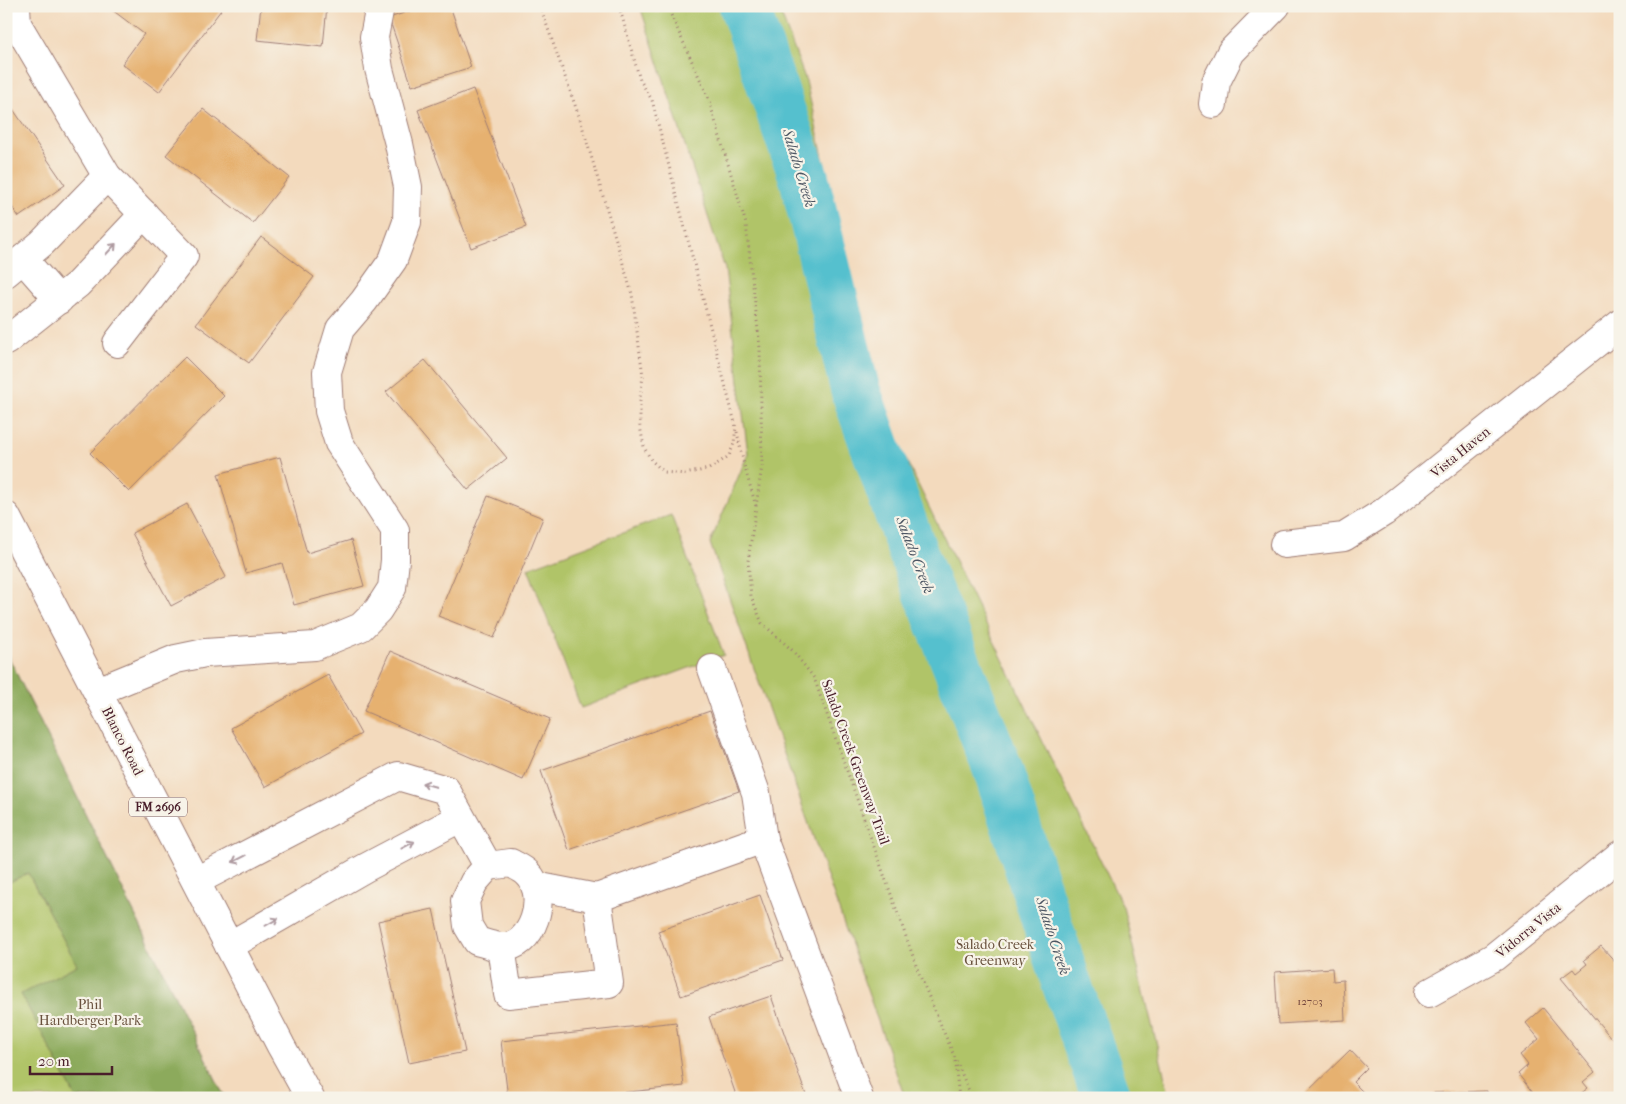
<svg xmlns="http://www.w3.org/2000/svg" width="1626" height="1104" font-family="'IM FELL French Canon',serif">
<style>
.green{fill:#b0c468;stroke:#7d724a}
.forest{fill:#8caa5c;stroke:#6b6444}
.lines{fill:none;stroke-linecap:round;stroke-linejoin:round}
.river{stroke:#54c0ce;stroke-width:50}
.building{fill:#e6b16f}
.minor-casing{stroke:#9e7c74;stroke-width:30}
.major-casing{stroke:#9e7c74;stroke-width:30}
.path{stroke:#9e7c74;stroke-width:3;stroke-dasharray:1 4;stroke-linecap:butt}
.minor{stroke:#fff;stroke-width:28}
.major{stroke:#fff;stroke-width:28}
.oneway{stroke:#ae9aa0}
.labels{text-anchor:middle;stroke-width:4.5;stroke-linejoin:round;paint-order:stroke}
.number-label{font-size:11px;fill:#71443c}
.shield{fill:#f7f3e8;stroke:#7e5f64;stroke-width:1}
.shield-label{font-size:12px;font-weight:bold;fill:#4a1f2b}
.street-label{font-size:14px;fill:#4a1f2b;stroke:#f7f3e8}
.park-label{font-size:14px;fill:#69513d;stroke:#f7f3e8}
.water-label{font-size:15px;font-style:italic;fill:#4e5764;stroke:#f7f3e8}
</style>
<rect width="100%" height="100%" fill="#f7f3e8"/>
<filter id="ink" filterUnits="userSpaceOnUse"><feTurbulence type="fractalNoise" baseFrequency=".02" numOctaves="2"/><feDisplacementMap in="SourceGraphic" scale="10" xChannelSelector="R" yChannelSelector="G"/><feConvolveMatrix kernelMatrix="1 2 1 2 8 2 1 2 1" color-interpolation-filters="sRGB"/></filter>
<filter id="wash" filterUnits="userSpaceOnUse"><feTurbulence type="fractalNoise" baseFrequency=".0096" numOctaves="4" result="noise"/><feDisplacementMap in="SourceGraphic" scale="20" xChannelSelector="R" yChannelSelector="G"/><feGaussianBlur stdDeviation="1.12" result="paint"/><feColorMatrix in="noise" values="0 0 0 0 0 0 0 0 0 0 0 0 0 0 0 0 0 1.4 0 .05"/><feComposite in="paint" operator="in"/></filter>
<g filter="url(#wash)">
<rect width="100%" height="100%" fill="#f3dabd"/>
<g class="green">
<path d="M640,6H778L806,81L877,400L1123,907L1170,1098H905L710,543L748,454L725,269Z"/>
<path d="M671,515L724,655L581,708L528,568Z"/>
<path d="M6,652L221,1090L226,1098H6Z"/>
</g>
<path class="forest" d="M6,652L221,1090L226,1098H76L21,994L77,965L28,873L6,884Z"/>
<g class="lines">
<path class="river" d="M744,6L804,178L855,389L913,553L997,767L1065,979L1107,1098"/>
</g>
<g id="blocks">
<g class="building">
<path d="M107,6H216L221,10L159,92L122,64L144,34Z"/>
<path d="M261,6H327L323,47L257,40Z"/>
<path d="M425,6H450L471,67L412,86L389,18Z"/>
<path d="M473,89L526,227L471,248L418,110Z"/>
<path d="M6,99L65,185L19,217L6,198Z"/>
<path d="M203,109L289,177L253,223L166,155Z"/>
<path d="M261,237L314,277L249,363L196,324Z"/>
<path d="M185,357L224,396L129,492L90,453Z"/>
<path d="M425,360L507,458L468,490L386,392Z"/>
<path d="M280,457L307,553L351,540L364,586L294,605L282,563L246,573L218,474Z"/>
<path d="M488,496L543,518L494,638L438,616Z"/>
<path d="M187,504L226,577L171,606L132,533Z"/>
<path d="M390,651L550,719L523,780L364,711Z"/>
<path d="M328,675L361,734L265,787L231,728Z"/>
<path d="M710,711L739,791L569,850L541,771Z"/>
<path d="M760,895L783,960L681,996L658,931Z"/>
<path d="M433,909L465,1052L409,1063L378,921Z"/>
<path d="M1601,946L1620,967V1032L1612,1039L1561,978L1573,969L1576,973L1587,964L1584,960Z"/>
<path d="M1332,968L1333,981L1343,980L1345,1020L1278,1024L1275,972Z"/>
<path d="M771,996L807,1098H737L709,1017Z"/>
<path d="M1543,1008L1595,1072L1583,1082L1588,1088L1575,1098H1537L1518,1074L1528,1065L1520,1055L1539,1039L1526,1023Z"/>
<path d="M676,1022L684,1086L574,1098H508L501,1041Z"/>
<path d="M1350,1050L1367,1068L1353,1082L1369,1098H1301Z"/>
<path d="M1487,1091V1098H1434V1093Z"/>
</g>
</g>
</g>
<g filter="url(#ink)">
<use href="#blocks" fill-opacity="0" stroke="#9e7c74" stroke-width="1"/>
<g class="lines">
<defs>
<g id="minor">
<path d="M16,6L17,24L107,176L184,256L117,343"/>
<path d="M1213,104L1216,82L1231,52L1276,6"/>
<path d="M23,259L59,300"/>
<path d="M6,273L42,243L107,176"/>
<path d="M6,341L78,284L144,214"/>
<path d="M1284,544L1344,537L1384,512L1620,324"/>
<path d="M712,669L756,793L763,839L859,1098"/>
<path d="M98,691L176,659L205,653L315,646L361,627L378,610L392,588L395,560V530L339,443L329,411L327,372L340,329L364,301L393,260L407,222L408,187L399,144L379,69L374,37L380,6"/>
<path d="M511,863C516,866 523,869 527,873C550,894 533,950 500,947C492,946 484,943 477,941L468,926L465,901L474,882L488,866Z"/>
<path d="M196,881L398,776L446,790L488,866"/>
<path d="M535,886L597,898L763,839"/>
<path d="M229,946L365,868L460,818"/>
<path d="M501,947L508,994L609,983L597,898"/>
<path d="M1429,993L1494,957L1620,855"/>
</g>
<path id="major" d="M6,516L281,1046L310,1098"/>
</defs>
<use href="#minor" class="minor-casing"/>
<use href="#major" class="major-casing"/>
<g class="path">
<path d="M540,6L581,122L632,294L643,376L640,398V426L644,447L651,460L664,472L685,474L709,469L729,456L734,443L736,427L652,100L640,80L619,6"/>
<path d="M667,6L708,97L746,224L760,348L762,466L748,561L751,596L762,623L793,651L814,678L920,976L972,1098"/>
<path d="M737,432L744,465L756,506"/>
<path d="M955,1061L959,1098"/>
</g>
<use href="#minor" class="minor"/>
<use href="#major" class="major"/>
</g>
<defs><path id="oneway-shaft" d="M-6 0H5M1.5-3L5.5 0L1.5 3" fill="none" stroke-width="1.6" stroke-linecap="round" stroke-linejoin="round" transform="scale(1.25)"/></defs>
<g class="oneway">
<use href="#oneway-shaft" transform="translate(111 249) rotate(-47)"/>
<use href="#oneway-shaft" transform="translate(429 785) rotate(-165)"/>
<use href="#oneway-shaft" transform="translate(408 845) rotate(-28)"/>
<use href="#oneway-shaft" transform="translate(239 859) rotate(153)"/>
<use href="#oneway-shaft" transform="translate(272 922) rotate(-30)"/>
</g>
</g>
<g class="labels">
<g class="number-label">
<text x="1310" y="1005">12703</text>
</g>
<rect class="shield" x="129" y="797.5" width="58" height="19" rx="4"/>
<g class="shield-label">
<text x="158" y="811">FM 2696</text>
</g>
<g class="street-label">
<text transform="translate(1460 452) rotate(-39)" y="5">Vista Haven</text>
<text transform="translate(123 741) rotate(63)" y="5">Blanco Road</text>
<text transform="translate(856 762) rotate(70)" y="5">Salado Creek Greenway Trail</text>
<text transform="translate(1528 930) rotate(-39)" y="5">Vidorra Vista</text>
</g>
<g class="park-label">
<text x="995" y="949">Salado Creek<tspan x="995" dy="16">Greenway</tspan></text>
<text x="90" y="1009">Phil<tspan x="90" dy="16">Hardberger Park</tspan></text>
</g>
<g class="water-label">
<text transform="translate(799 168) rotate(73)" y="5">Salado Creek</text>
<text transform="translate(915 555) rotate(69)" y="5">Salado Creek</text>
<text transform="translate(1053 936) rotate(72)" y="5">Salado Creek</text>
</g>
</g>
<rect width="1626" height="1104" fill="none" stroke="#f7f3e8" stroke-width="25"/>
<path d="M30 1066v8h82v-8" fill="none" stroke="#4a1f2b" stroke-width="2.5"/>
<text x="38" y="1066" font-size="15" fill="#4a1f2b" stroke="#f7f3e8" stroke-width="4" paint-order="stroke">20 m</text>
</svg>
